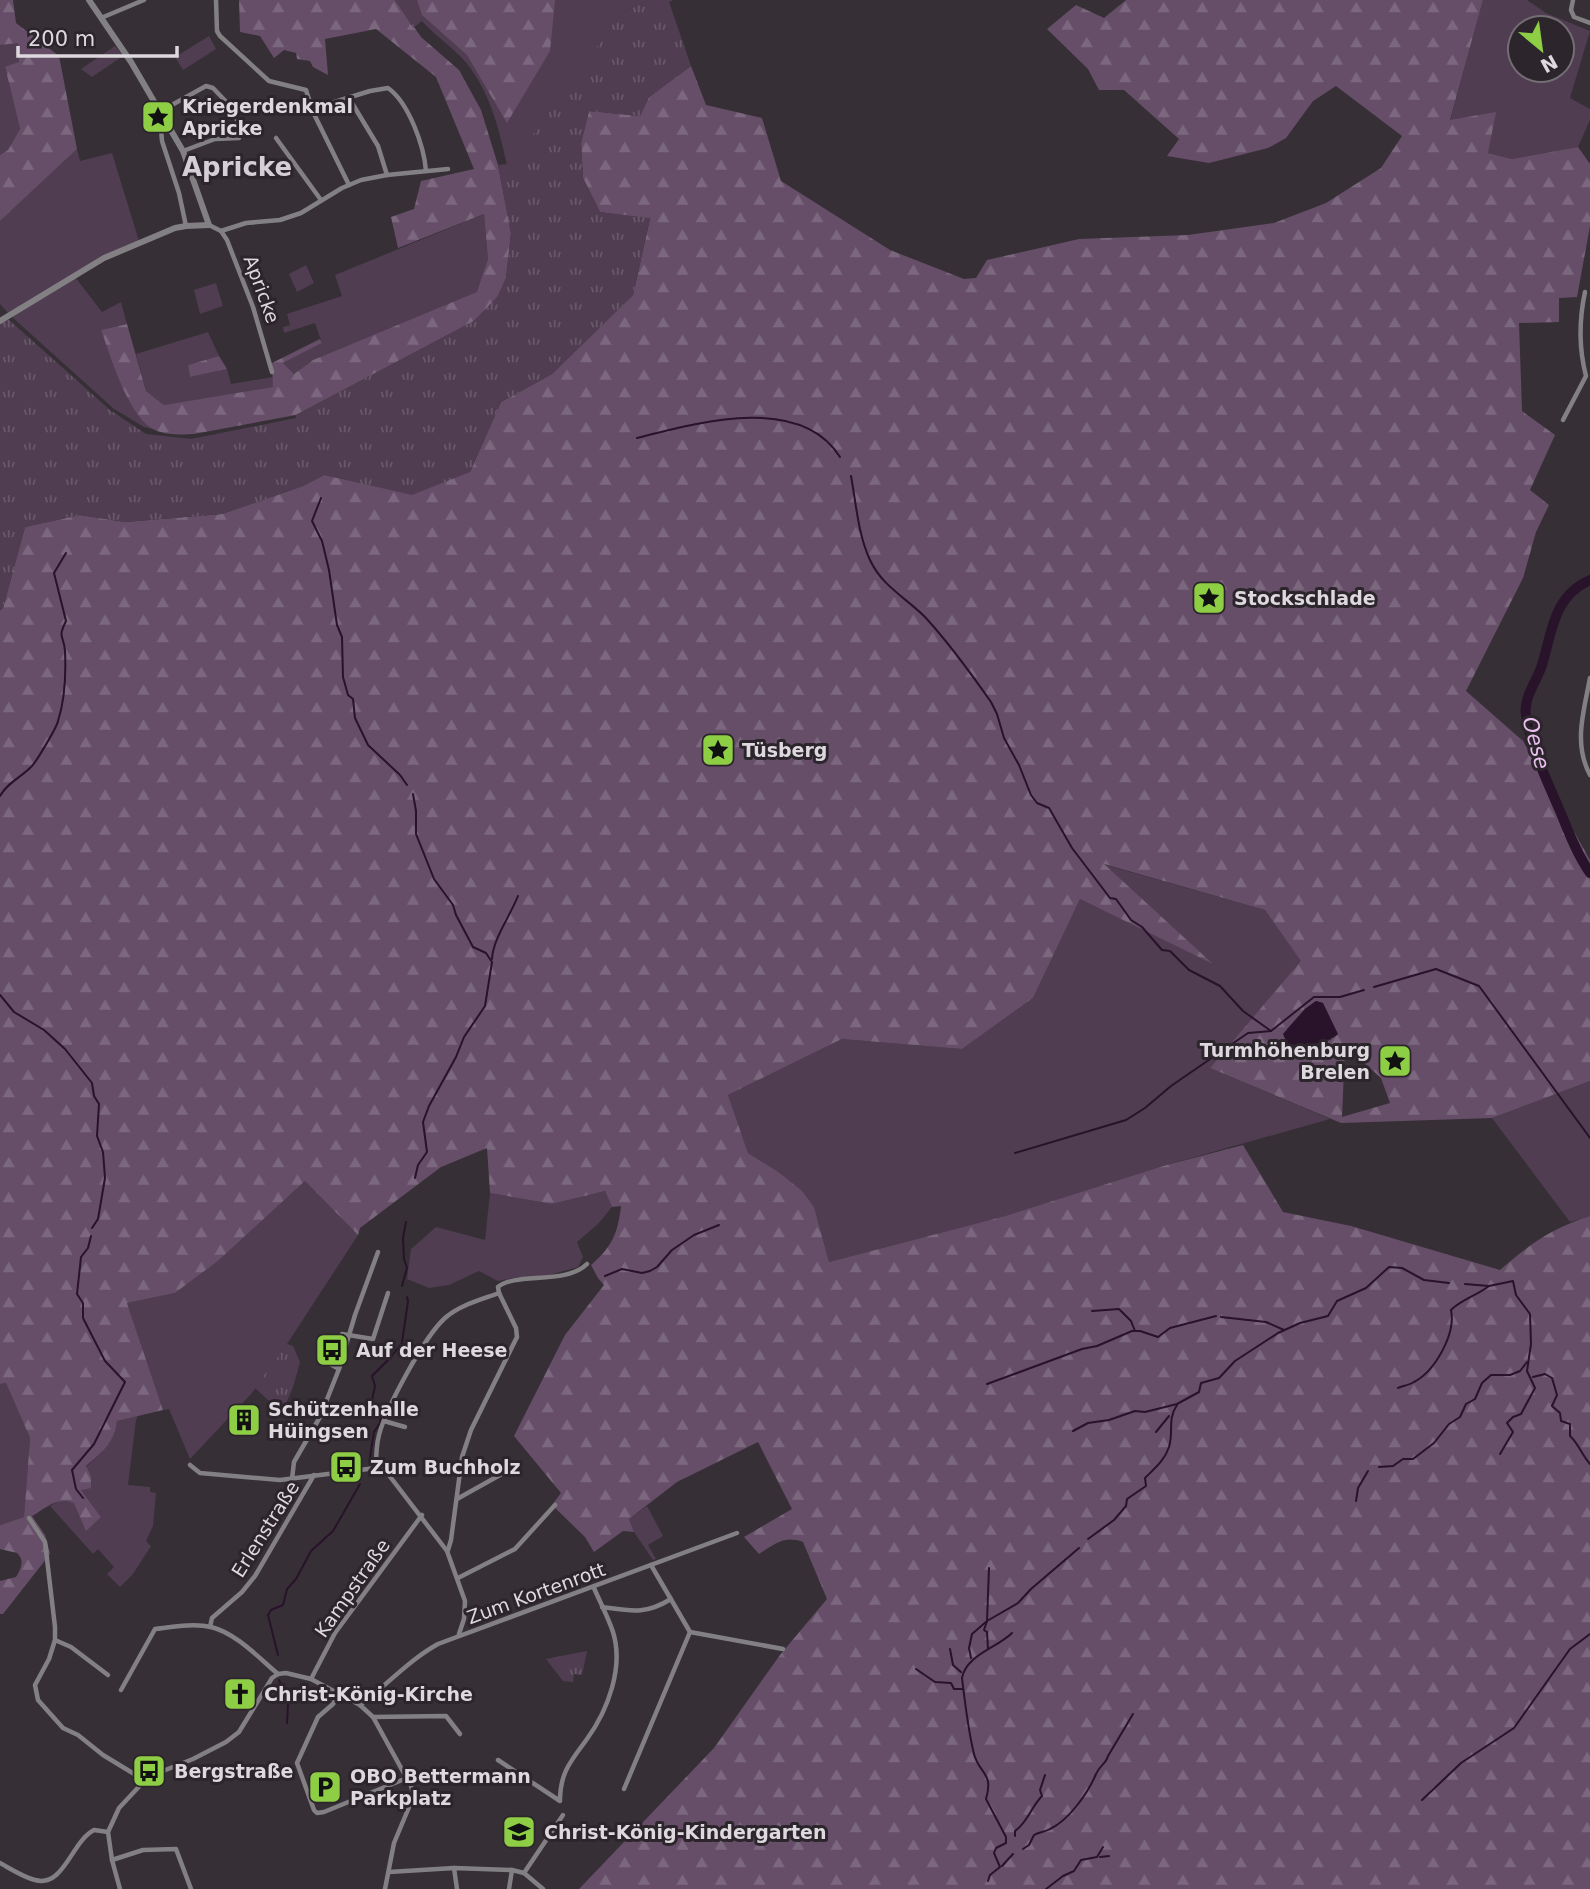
<svg xmlns="http://www.w3.org/2000/svg" width="1590" height="1889" font-family="'DejaVu Sans',sans-serif">
<style>
.grass{fill:#503d51;fill-rule:evenodd}
.forest{fill:url(#forest-firs);fill-rule:evenodd}
.park{fill:url(#park-tufts)}
.water{fill:#28132a}
.lines{fill:none;stroke-linecap:round;stroke-linejoin:round}
.stream{stroke:#28132a;stroke-width:2}
.river{stroke:#28132a;stroke-width:10}
.minor{stroke:#838084;stroke-width:4.5}
.tertiary{stroke:#838084;stroke-width:6}
.labels{text-anchor:middle;stroke-width:6;stroke-linejoin:round;paint-order:stroke}
.poi-label{font-size:19px;font-weight:bold;fill:#ddd9de;stroke:#2c262c;text-anchor:start}
.street-label{font-size:19px;fill:#ddd9de;stroke:#2c262c}
.water-label{font-size:21px;font-style:italic;fill:#ebbff0;stroke:#2c262c}
.district-label{font-size:26px;font-weight:bold;fill:#d6ced6;stroke:#2c262c}
</style>
<defs>
<pattern id="forest-firs" width="22" height="20" patternUnits="userSpaceOnUse" patternTransform="scale(1.75)"><rect width="22" height="20" fill="#664e69"/><path d="M5 1l3.5 6h-7zM16 11l3.5 6h-7z" fill="#7b677e"/></pattern>
<pattern id="park-tufts" width="24" height="20" patternUnits="userSpaceOnUse" patternTransform="scale(1.75)"><rect width="24" height="20" fill="#503d51"/><path d="M3 7l-1-3M5 7V3M7 7l1-3M15 17l-1-3M17 17v-4M19 17l1-3" fill="none" stroke="#69586a"/></pattern>
</defs>
<rect width="100%" height="100%" fill="#362f36"/>
<g class="grass">
<path d="M410,0H650L621,13L516,163L507,165C499,130 492,99 471,69C456,46 416,26 410,0Z"/>
<path d="M1483,0H1527L1546,13L1590,31L1570,98L1590,109V120L1578,147L1512,159L1488,153L1450,121ZM1520,28H1562V70H1520Z"/>
<path d="M209,36L216,49L183,70L175,57Z"/>
<path d="M18,42L20,62L5,68L20,129L8,150L0,155V45Z"/>
<path d="M115,46L123,56L92,77L81,69Z"/>
<path d="M77,149L80,161L112,153L139,241L9,314L0,304V221Z"/>
<path d="M484,214L488,259L478,292L313,360L294,374L283,363L322,343L315,323L284,333L283,327L290,325L287,314L342,296L335,275Z"/>
<path d="M306,265L314,283L297,292L289,274Z"/>
<path d="M75,277L102,312L121,302L127,324L102,330L144,421L152,429L144,427L114,409L11,316Z"/>
<path d="M216,283L223,306L200,314L194,290Z"/>
<path d="M208,332L219,356L188,365L190,377L227,369L231,384L273,377L274,387L164,405L146,391L136,354Z"/>
<path d="M1102,864L1265,910L1302,961L1210,1068L1330,1119L1163,1166L1005,1216L829,1262L814,1207L777,1171L748,1153L728,1095L842,1039L962,1049L1033,998L1080,899L1210,962Z"/>
<path d="M1590,1081V1216L1570,1222L1492,1118Z"/>
<path d="M305,1181L358,1235L274,1364L251,1394L190,1459L169,1409L163,1410L127,1303L175,1293L218,1261Z"/>
<path d="M605,1191L612,1207L598,1224L577,1242L583,1257L578,1267L542,1277H519L498,1281L479,1271L449,1285L429,1288L407,1279L411,1249L436,1227L485,1240L490,1193L552,1204Z"/>
<path d="M6,1383L30,1438L24,1517L0,1525V1384Z"/>
<path d="M138,1416L136,1420L128,1485L150,1487V1492L156,1493L153,1526L146,1541L151,1546L133,1574L120,1587L107,1574L114,1567L98,1549L93,1554L50,1506C67,1493 84,1508 101,1517L81,1490L91,1476L86,1467C101,1453 115,1443 117,1421Z"/>
<path d="M647,1506L663,1536L648,1545L656,1559L653,1560L634,1532L629,1519Z"/>
</g>
<g class="forest">
<path d="M0,0H13L16,23L59,56L77,149L0,221V155L8,150L20,129L5,67L19,62L18,43L0,45Z"/>
<path d="M239,0H395L421,37L459,70L481,110L498,165L511,233L506,278L498,297L474,321L296,415L194,434C181,435 162,435 151,428C127,412 111,357 101,330L127,324L146,391L164,405L273,387L272,363L320,339L322,343L283,363L294,374L313,360L477,292L488,259L484,214L398,248L391,217L414,209L421,181L474,169L436,77L376,29L325,39L328,75L313,67L310,61L297,59L296,53L284,50L274,58L260,36L240,32Z"/>
<path d="M417,0H555L550,51L507,123L467,55L422,15Z"/>
<path d="M1126,0H1483L1450,120L1496,112L1488,153L1512,159L1578,147L1590,164V226L1577,297L1559,298V322L1519,323L1522,411L1555,435L1530,490L1549,505L1536,532L1523,578L1466,691L1523,741L1590,860V1081L1492,1118L1341,1123L1210,1068L1301,961L1265,910L1104,864L1213,964L1080,899L1033,998L962,1049L842,1039L728,1095L748,1153L777,1171L802,1191L814,1207L829,1262L1005,1216L1163,1166L1243,1145L1283,1212L1351,1226L1500,1270C1530,1244 1552,1228 1590,1216V1889H579L714,1748L780,1655L827,1599L803,1542C784,1535 775,1544 759,1554L744,1537L792,1509L758,1442L677,1482L629,1519L634,1532L623,1531L594,1552L585,1537L552,1505L561,1493L514,1436L565,1335L604,1285L598,1278L591,1265C612,1247 618,1233 621,1206L612,1207L605,1191L552,1204L490,1193L487,1148L441,1167L360,1228L358,1235L305,1181L218,1261L175,1293L127,1303L163,1410L117,1421C115,1443 101,1453 86,1466L91,1476V1488L81,1490L101,1517L86,1531L74,1503C57,1496 46,1508 32,1516L45,1535L50,1554L3,1614H0V1581L16,1577C21,1569 25,1560 17,1553L0,1549V1525L24,1517L30,1438L6,1383L0,1384V610L3,608L25,527L80,515L125,522L222,514L303,486L324,475L365,483L470,472L501,402L552,374L633,295L650,219L600,212L583,178L581,143L589,111L640,116L649,97L691,66L706,105L762,118L781,181L890,250L964,279L976,278L987,260L1079,239L1188,235L1274,223L1326,203L1381,168L1402,136L1336,86L1313,101L1286,138L1268,148L1209,163L1167,156L1179,139L1124,90H1099L1088,69L1047,29L1076,5L1104,18ZM1316,1001L1323,1003L1331,1040L1319,1043L1311,1051L1287,1029L1305,1009ZM1345,1046L1381,1078L1390,1103L1342,1117Z"/>
<path d="M219,356L227,369L190,377L188,365Z"/>
</g>
<g class="park">
<path d="M395,0H410L422,21L413,28Z"/>
<path d="M650,0H673L669,2L691,66L649,97L640,116L589,111L581,143L583,178L600,212L650,218L633,295L552,374L501,402L470,472L412,495L324,475L303,486L222,514L125,522L80,515L25,527L3,608L0,609V324L8,319L110,410L146,434L191,439L296,418V415L474,321L497,297L506,278L511,233L498,165L516,163L520,148L524,147L621,13Z"/>
<path d="M287,1344L293,1346L300,1362L293,1387L282,1413L255,1388Z"/>
<path d="M587,1651L582,1675L574,1674L573,1682L563,1681L546,1659Z"/>
</g>
<path class="water" d="M1316,1001L1323,1003L1338,1034C1331,1041 1325,1039 1317,1044C1306,1050 1307,1055 1292,1055L1283,1034L1305,1009Z"/>
<g class="lines">
<g class="stream">
<path d="M637,438C696,423 800,393 840,457"/>
<path d="M851,476C856,503 858,534 870,560C882,586 905,597 925,617C950,644 970,672 991,702L997,714L1004,738L1019,765L1031,795L1037,803L1049,808L1072,848L1110,898L1116,899L1131,920L1142,927L1162,950L1170,951L1189,970L1220,986L1243,1011L1271,1031"/>
<path d="M321,498L312,521L322,541L329,570L337,625L342,637L343,677L348,695L353,699L355,718L368,745L400,775L407,785"/>
<path d="M413,794L416,811V834L434,879L453,905L456,915L473,947L486,953L492,962L485,1006L464,1037L456,1057L429,1106L423,1122L427,1152L418,1165L415,1178"/>
<path d="M0,796C7,783 20,778 31,767C35,764 57,727 58,721C65,699 66,673 65,651C64,635 57,639 66,621L54,573L66,553"/>
<path d="M492,959C493,939 510,916 518,896"/>
<path d="M1374,987L1436,969L1479,986L1590,1138"/>
<path d="M0,995L14,1012L44,1030L65,1049L92,1083L94,1096L99,1104L97,1136L103,1152L105,1178L98,1219L92,1228"/>
<path d="M1015,1153L1126,1120L1145,1108L1171,1086L1248,1033L1271,1031L1314,997H1340L1364,990"/>
<path d="M605,1276L622,1269L642,1273L650,1271L657,1267L672,1250L694,1235L719,1225"/>
<path d="M1465,1284L1489,1286L1513,1281L1516,1295L1530,1314L1531,1344L1527,1371L1535,1388L1521,1414L1513,1417L1507,1423L1513,1432L1500,1454"/>
<path d="M402,1286L407,1268L404,1259L403,1238L406,1222"/>
<path d="M1092,1311L1119,1309L1131,1321L1135,1331"/>
<path d="M1221,1317L1266,1322L1284,1330"/>
<path d="M1533,1377L1545,1374L1552,1378L1557,1395L1552,1406L1560,1413L1561,1421L1570,1424V1436C1579,1444 1581,1454 1590,1464"/>
<path d="M987,1384L1082,1349L1097,1346L1132,1331H1140L1158,1337L1170,1328L1216,1316"/>
<path d="M1398,1388C1403,1386 1409,1385 1414,1382C1435,1371 1456,1334 1451,1310C1462,1299 1476,1296 1489,1286"/>
<path d="M1073,1431L1088,1423L1109,1420L1135,1411L1145,1412L1177,1404L1199,1392L1201,1383L1219,1378L1235,1361L1278,1333L1300,1323L1328,1316L1337,1301L1366,1288L1389,1267L1402,1268L1424,1280L1449,1283"/>
<path d="M1156,1432L1169,1416"/>
<path d="M370,1457L374,1432L380,1423L381,1416L372,1400L375,1386L372,1376L391,1357L402,1343L408,1301L407,1297"/>
<path d="M1379,1467L1393,1466L1403,1459H1413L1434,1443L1449,1424L1460,1417L1466,1404L1475,1399L1482,1383L1491,1375H1510L1520,1371L1527,1362"/>
<path d="M83,1498L76,1489L72,1470L94,1444L125,1382L105,1361L83,1318V1303L77,1294L81,1257L88,1248L91,1236"/>
<path d="M1356,1501L1358,1488L1368,1471"/>
<path d="M1088,1539L1114,1520L1126,1506L1127,1499L1146,1486L1145,1478C1154,1469 1165,1460 1169,1447C1174,1430 1167,1420 1177,1405"/>
<path d="M950,1649L953,1665L961,1672"/>
<path d="M988,1649L987,1632L984,1630L987,1621L989,1568"/>
<path d="M278,1655L268,1615L271,1610L283,1605L287,1589L296,1579L311,1551L333,1531L360,1484"/>
<path d="M971,1658L969,1648L972,1634L987,1621L1018,1603L1031,1589L1079,1548"/>
<path d="M916,1669L935,1682L951,1683L954,1689H963"/>
<path d="M279,1680L288,1703L287,1723"/>
<path d="M1422,1800L1461,1763L1514,1728L1570,1649L1590,1634"/>
<path d="M1015,1836V1831C1028,1822 1031,1807 1042,1796L1040,1790L1045,1775"/>
<path d="M1023,1849L1029,1845L1034,1835C1039,1832 1045,1832 1050,1829C1069,1820 1088,1793 1096,1774C1099,1766 1106,1764 1108,1756L1133,1714"/>
<path d="M1100,1857L1109,1856"/>
<path d="M1002,1866L1013,1854"/>
<path d="M988,1881L990,1875L1000,1867L994,1853L996,1848L1006,1843V1837L986,1799C994,1772 979,1774 974,1754C968,1730 965,1703 962,1678C966,1655 997,1648 1012,1633"/>
<path d="M1046,1889L1063,1876L1074,1871L1081,1860L1097,1857L1103,1847"/>
</g>
<path class="river" d="M1590,580C1553,596 1552,633 1542,665C1537,681 1523,698 1526,715C1531,748 1547,781 1560,811C1569,833 1577,854 1590,873"/>
<g class="minor">
<path d="M216,0L217,31L220,36L269,81L306,90L313,112L349,185"/>
<path d="M1573,0L1571,10L1574,17L1590,23"/>
<path d="M101,18L144,0"/>
<path d="M349,98L378,146L387,175"/>
<path d="M312,109L370,91L388,88C409,103 424,146 426,171"/>
<path d="M161,111L206,86L213,88L236,112L239,138L215,139L183,151"/>
<path d="M166,123L161,129L162,141L179,193L186,226"/>
<path d="M276,138L321,200"/>
<path d="M209,225L221,231L227,240L253,307L272,372"/>
<path d="M221,231L246,223L280,220L301,213L342,188L361,180L387,175L448,169"/>
<path d="M1563,420L1586,376C1579,349 1579,320 1585,292"/>
<path d="M1590,678C1584,711 1573,743 1590,775"/>
<path d="M499,1293L498,1287C515,1272 566,1285 587,1264"/>
<path d="M339,1369L330,1364L342,1334L373,1339L388,1293"/>
<path d="M384,1421L405,1427"/>
<path d="M190,1465L200,1473L280,1480L376,1468L385,1470L447,1551L465,1601L464,1619L459,1634"/>
<path d="M376,1468C376,1457 376,1446 379,1435C386,1408 424,1337 445,1318C460,1305 480,1300 499,1293"/>
<path d="M292,1479L294,1462L320,1417L339,1369L355,1315L378,1252"/>
<path d="M457,1499L509,1470"/>
<path d="M29,1518L45,1542L55,1627V1640L49,1659L35,1685L38,1700L63,1728L78,1735L103,1755L144,1780"/>
<path d="M448,1550L451,1540L462,1457L471,1430L517,1337L516,1328L499,1293"/>
<path d="M651,1565L690,1632L783,1649"/>
<path d="M458,1578L515,1549L555,1505"/>
<path d="M602,1607C631,1611 645,1615 671,1599"/>
<path d="M210,1627L212,1618L242,1592L255,1576L314,1475"/>
<path d="M55,1640L71,1647L108,1675"/>
<path d="M311,1679L335,1633L422,1515"/>
<path d="M121,1690L155,1629C172,1627 194,1623 211,1627C236,1633 259,1658 278,1674"/>
<path d="M340,1693L333,1704L318,1717L297,1763L314,1810L317,1813L324,1812L407,1778"/>
<path d="M360,1705C387,1685 409,1660 438,1644L737,1533"/>
<path d="M373,1717L446,1716L460,1734"/>
<path d="M498,1760L560,1801C560,1772 571,1761 587,1739C608,1710 624,1667 613,1632C608,1617 600,1602 594,1588"/>
<path d="M624,1789L690,1632"/>
<path d="M112,1860L143,1850L176,1849L191,1889"/>
<path d="M0,1863C11,1869 23,1877 35,1880C64,1888 71,1842 94,1830L108,1832"/>
<path d="M454,1868L457,1889"/>
<path d="M389,1872L454,1868L512,1870L524,1873L543,1889"/>
<path d="M524,1873L563,1815"/>
<path d="M120,1889L112,1860L108,1832L119,1808L148,1777L193,1759L226,1742L239,1732L272,1678L278,1674L286,1673L311,1679L360,1705L373,1717L411,1786L413,1793L412,1800L394,1843L385,1889"/>
<path d="M509,1889L512,1870"/>
</g>
<path class="tertiary" d="M0,321L104,258L175,228L186,226L209,225L183,151L131,62L89,0"/>
</g>
<defs>
<symbol id="sight-square" viewBox="-11 -11 22 22"><rect x="-9" y="-9" width="18" height="18" rx="4" fill="#8dce45" stroke="#2c262c"/><path d="M0-6L1.8-2.2L6-1.7L2.9 1.2L3.7 5.4L0 3.3L-3.7 5.4L-2.9 1.2L-6-1.7L-1.8-2.2Z" fill="#111"/></symbol>
<symbol id="bus-square" viewBox="-11 -11 22 22"><rect x="-9" y="-9" width="18" height="18" rx="4" fill="#8dce45" stroke="#2c262c"/><path d="M-5-6H5V4H4V6H2V4H-2V6H-4V4H-5ZM-3.5-4V0h7V-4ZM-3.5 1.2v1.5H-2V1.2ZM2 1.2v1.5H3.5V1.2Z" fill="#111"/></symbol>
<symbol id="building-square" viewBox="-11 -11 22 22"><rect x="-9" y="-9" width="18" height="18" rx="4" fill="#8dce45" stroke="#2c262c"/><path d="M-4-6H4V6H1V3H-1V6H-4ZM-2.5-4.3h1.7v1.8h-1.7ZM.8-4.3h1.7v1.8H.8ZM-2.5-1h1.7V.8h-1.7ZM.8-1h1.7V.8H.8Z" fill="#111"/></symbol>
<symbol id="church-square" viewBox="-11 -11 22 22"><rect x="-9" y="-9" width="18" height="18" rx="4" fill="#8dce45" stroke="#2c262c"/><path d="M-1.2-6h2.4v3.5h3.3v2.4h-3.3V6h-2.4V-.1h-3.3v-2.4h3.3Z" fill="#111"/></symbol>
<symbol id="parking-square" viewBox="-11 -11 22 22"><rect x="-9" y="-9" width="18" height="18" rx="4" fill="#8dce45" stroke="#2c262c"/><path d="M-3.5-5.5H1a3.5 3.5 0 0 1 0 7H-1V5.5H-3.5ZM-1-3.4V-.6H.8a1.4 1.4 0 0 0 0-2.8Z" fill="#111"/></symbol>
<symbol id="school-square" viewBox="-11 -11 22 22"><rect x="-9" y="-9" width="18" height="18" rx="4" fill="#8dce45" stroke="#2c262c"/><path d="M0-5L7-2L0 1L-7-2ZM-4 1L0 2.5L4 1V4Q0 6-4 4Z" fill="#111"/></symbol>
</defs>
<g fill-rule="evenodd">
<use href="#sight-square" x="139" y="98" width="38" height="38"/>
<use href="#sight-square" x="1190" y="579" width="38" height="38"/>
<use href="#sight-square" x="699" y="731" width="38" height="38"/>
<use href="#sight-square" x="1376" y="1042" width="38" height="38"/>
<use href="#bus-square" x="313" y="1331" width="38" height="38"/>
<use href="#building-square" x="225" y="1401" width="38" height="38"/>
<use href="#bus-square" x="327" y="1448" width="38" height="38"/>
<use href="#church-square" x="221" y="1675" width="38" height="38"/>
<use href="#bus-square" x="130" y="1752" width="38" height="38"/>
<use href="#parking-square" x="306" y="1768" width="38" height="38"/>
<use href="#school-square" x="500" y="1813" width="38" height="38"/>
</g>
<g class="labels">
<g class="poi-label">
<text x="182" y="113">Kriegerdenkmal<tspan x="182" dy="22">Apricke</tspan></text>
<text x="1234" y="605">Stockschlade</text>
<text x="742" y="757">Tüsberg</text>
<text x="1370" y="1057" text-anchor="end">Turmhöhenburg<tspan x="1370" dy="22">Brelen</tspan></text>
<text x="356" y="1357">Auf der Heese</text>
<text x="268" y="1416">Schützenhalle<tspan x="268" dy="22">Hüingsen</tspan></text>
<text x="370" y="1474">Zum Buchholz</text>
<text x="264" y="1701">Christ-König-Kirche</text>
<text x="174" y="1778">Bergstraße</text>
<text x="350" y="1783">OBO Bettermann<tspan x="350" dy="22">Parkplatz</tspan></text>
<text x="544" y="1839">Christ-König-Kindergarten</text>
</g>
<g class="street-label">
<text transform="translate(262 289) rotate(70)" y="7">Apricke</text>
<text transform="translate(265 1529) rotate(-58)" y="7">Erlenstraße</text>
<text transform="translate(352 1588) rotate(-55)" y="7">Kampstraße</text>
<text transform="translate(536 1593) rotate(-20)" y="7">Zum Kortenrott</text>
</g>
<g class="water-label">
<text transform="translate(1536 743) rotate(75)" y="7">Oese</text>
</g>
<g class="district-label">
<text x="237" y="176">Apricke</text>
</g>
</g>
<g transform="translate(1541 49) rotate(151)"><circle r="33" fill="#2c262c" stroke="#736e73" stroke-width="2"/>
<path d="M0-5L12 26L0 18L-12 26Z" fill="#8dce45"/>
<text y="-10" font-size="19" font-weight="bold" text-anchor="middle" fill="#ddd9de">N</text>
</g>
<path d="M18 46v10h159v-10" fill="none" stroke="#ddd9de" stroke-width="3.5"/>
<text x="28" y="46" font-size="21" fill="#ddd9de" stroke="#2c262c" stroke-width="5" paint-order="stroke">200 m</text>
</svg>
